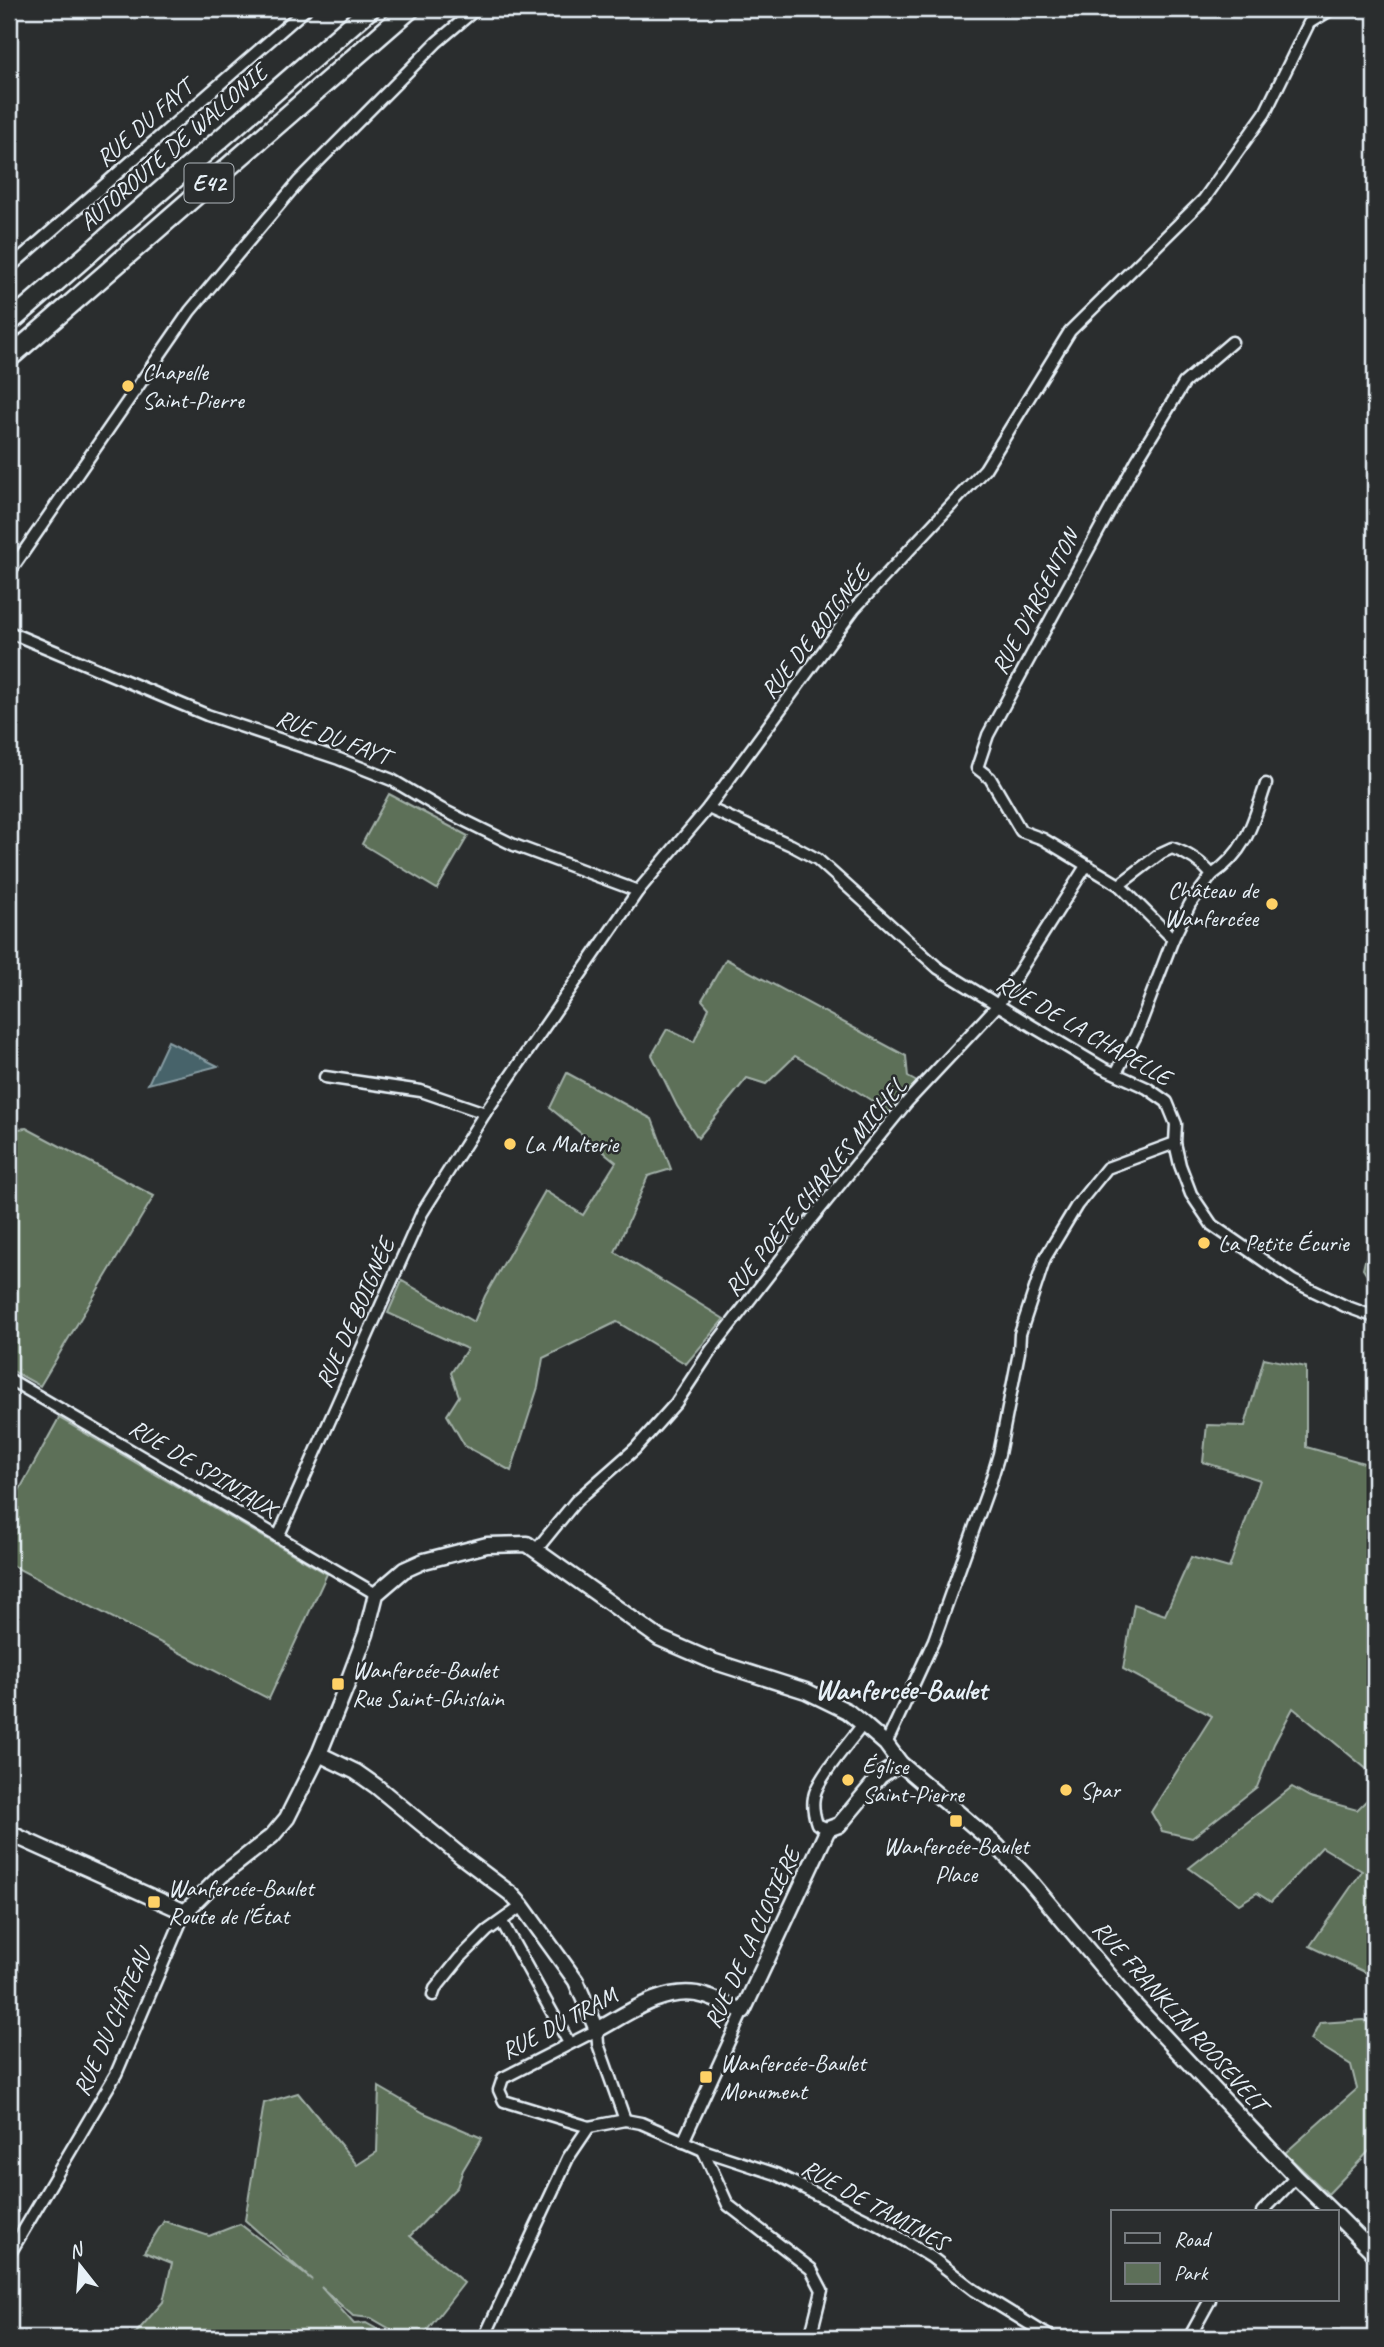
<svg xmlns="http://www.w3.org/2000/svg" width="1384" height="2347" font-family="Caveat,sans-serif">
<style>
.green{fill:#5d6f59;stroke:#a2b0a8;stroke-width:2}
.water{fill:#47646a;stroke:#879ca3;stroke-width:2}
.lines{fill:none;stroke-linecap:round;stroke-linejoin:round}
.minor-casing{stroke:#e8f1f8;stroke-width:15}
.secondary-casing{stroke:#e8f1f8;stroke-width:19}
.motorway-casing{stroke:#e8f1f8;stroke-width:23}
.minor{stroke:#2a2d2e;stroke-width:10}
.secondary{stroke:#2a2d2e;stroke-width:14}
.motorway{stroke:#2a2d2e;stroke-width:18}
.poi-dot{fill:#ffd166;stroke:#2a2d2e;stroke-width:2.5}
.labels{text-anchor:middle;stroke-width:5;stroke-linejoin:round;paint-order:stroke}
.shield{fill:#2a2d2e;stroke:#afb6bb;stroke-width:2}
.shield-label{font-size:23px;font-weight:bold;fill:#e8f1f8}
.street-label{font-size:24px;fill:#e8f1f8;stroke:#2a2d2e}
.poi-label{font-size:24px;fill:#e8f1f8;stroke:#2a2d2e;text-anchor:start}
.quarter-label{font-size:28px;font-weight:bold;fill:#e8f1f8;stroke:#2a2d2e}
</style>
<rect width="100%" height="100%" fill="#2a2d2e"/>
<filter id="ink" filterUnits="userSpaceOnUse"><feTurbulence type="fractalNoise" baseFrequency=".0143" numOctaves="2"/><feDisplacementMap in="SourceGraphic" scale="14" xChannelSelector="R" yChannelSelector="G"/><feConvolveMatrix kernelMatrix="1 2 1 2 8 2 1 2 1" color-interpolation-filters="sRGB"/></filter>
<g filter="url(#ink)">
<g class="green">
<path d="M389,794L468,836L437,889L362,844Z"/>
<path d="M726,959L906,1056L908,1077L917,1082L896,1116L855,1090L795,1056L766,1084L747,1078L698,1138L677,1106L652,1055L667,1029L694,1042L709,1008L702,1000Z"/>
<path d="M567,1073L652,1119L671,1169L648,1176L615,1252L724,1319L686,1364L617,1322L543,1358L538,1387L511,1471L465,1446L447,1415L459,1396L451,1373L467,1349L388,1313L402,1281L474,1322L485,1296L545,1191L583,1215L616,1162L550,1108Z"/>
<path d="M26,1128L154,1196L40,1386L9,1369V1130Z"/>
<path d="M1375,1219V1288L1363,1269Z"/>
<path d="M1264,1358L1306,1367V1447L1375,1466V1776L1293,1708L1274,1744L1257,1787L1192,1838L1162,1831L1151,1812L1212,1716L1123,1669L1134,1604L1165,1615L1191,1557L1229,1568L1260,1480L1203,1462L1207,1425L1245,1426Z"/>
<path d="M59,1418L327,1574L269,1699L9,1564V1509Z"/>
<path d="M1292,1787L1310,1797L1357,1810L1375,1792V1977L1310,1946L1362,1871L1322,1847L1271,1902L1257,1893L1239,1904L1189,1868Z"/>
<path d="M1364,2020L1375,2025V2145L1328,2194L1285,2153L1357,2089L1351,2065L1311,2040L1320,2023Z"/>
<path d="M379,2087L424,2113L482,2138L463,2170L457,2187L410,2236L464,2283L421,2338H406L371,2318L353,2316L321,2287L354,2324L366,2323L393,2338H133L135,2334L163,2302L172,2263L144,2252L164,2221L209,2236L240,2224L312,2280L245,2220L264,2103L298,2093L357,2165L377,2152Z"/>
</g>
<path class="water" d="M168,1041L218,1066L148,1084Z"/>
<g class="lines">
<defs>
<g id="minor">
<path d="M9,268L306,9"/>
<path d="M9,573L190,311L299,181L437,42L476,9"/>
<path d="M9,632L207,715L339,759L392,780L441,809L514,845L638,891"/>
<path d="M708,808L791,845L817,859L938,968L1032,1026L1103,1068L1147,1088L1167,1102L1176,1124L1175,1143L1180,1165L1191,1194L1212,1225L1293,1281L1345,1306L1375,1317"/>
<path d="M1212,875C1247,851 1253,822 1266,784"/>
<path d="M1119,885L1161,853L1172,848C1187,853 1202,863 1212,875L1190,904L1173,939"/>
<path d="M1116,1073L1136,1035L1173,939L1119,885L1043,839L1021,831L990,778L977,768L988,735L1137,460L1184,383L1232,342"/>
<path d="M325,1077L421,1091L485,1113"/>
<path d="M9,1379L376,1594"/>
<path d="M278,1537L422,1213L485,1113L638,891L708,808L854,609L985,469L1070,331L1204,199L1265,113L1309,23L1332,9"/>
<path d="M536,1550L576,1501L635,1449L676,1403L711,1350L811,1220L907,1102L998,1005L1086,866"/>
<path d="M886,1744L934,1640L991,1481L999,1454L1019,1352L1020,1334L1045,1258L1077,1205L1107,1168L1175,1143"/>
<path d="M828,1829L817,1824C814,1815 812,1807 814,1797C817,1778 851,1741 863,1724"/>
<path d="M502,1922L569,2043"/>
<path d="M433,1995L435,1989L460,1958L487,1931L522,1906"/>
<path d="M589,2127L504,2101L499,2090L503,2078L597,2030L598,2044L625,2120"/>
<path d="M683,2142L743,2011"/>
<path d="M703,2150L728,2205L811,2269L822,2290L810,2338"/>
<path d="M1262,2212L1296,2177"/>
<path d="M9,2255L116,2074L185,1912"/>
<path d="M484,2338L568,2158L589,2127L625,2120L641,2123L703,2150L776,2174L884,2228L931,2257L974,2290L1052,2338"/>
<path d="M1189,2338L1210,2300"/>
</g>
<g id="secondary">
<path d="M319,1754L356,1772L376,1786L462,1857L511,1894L522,1906L576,1981L597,2030C627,2014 661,1988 697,1994C712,1997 728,2005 743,2011L828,1829L839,1825L880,1776L900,1763"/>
<path d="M9,1833L185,1912L222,1875L272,1836L287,1818L319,1754L346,1687L366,1634L376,1594L404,1570L424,1561L487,1545L527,1544L659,1638L712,1661L806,1691L847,1711L863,1724L886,1744L900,1763L997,1846L1029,1880L1129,1999L1296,2177L1332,2212"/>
<path d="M1337,2216L1375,2254"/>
</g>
<g id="motorway">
<path d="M9,323L370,9"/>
<path d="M9,358L410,9"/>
</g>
</defs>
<use href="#minor" class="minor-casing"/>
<use href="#secondary" class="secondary-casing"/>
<use href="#motorway" class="motorway-casing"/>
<use href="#minor" class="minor"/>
<use href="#secondary" class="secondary"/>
<use href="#motorway" class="motorway"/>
</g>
</g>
<g class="poi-dot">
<circle cx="128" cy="386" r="7"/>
<circle cx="1272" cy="904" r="7"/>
<circle cx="510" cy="1144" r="7"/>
<circle cx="1204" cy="1243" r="7"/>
<rect x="331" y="1677" width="14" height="14" rx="3.5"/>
<circle cx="848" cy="1780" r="7"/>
<circle cx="1066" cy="1790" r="7"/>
<rect x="949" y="1814" width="14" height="14" rx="3.5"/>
<rect x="147" y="1895" width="14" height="14" rx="3.5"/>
<rect x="699" y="2070" width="14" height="14" rx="3.5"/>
</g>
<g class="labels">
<rect class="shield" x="184.5" y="163.5" width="49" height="39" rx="5"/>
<g class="shield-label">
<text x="209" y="191">E42</text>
</g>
<g class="street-label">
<text transform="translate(144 123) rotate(-41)" y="8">RUE DU FAYT</text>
<text transform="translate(173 147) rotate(-41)" y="8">AUTOROUTE DE WALLONIE</text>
<text transform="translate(1035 602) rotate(-62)" y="8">RUE D'ARGENTON</text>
<text transform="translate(815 632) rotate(-52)" y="8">RUE DE BOIGNÉE</text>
<text transform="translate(333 737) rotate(20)" y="8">RUE DU FAYT</text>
<text transform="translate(1084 1030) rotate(30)" y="8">RUE DE LA CHAPELLE</text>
<text transform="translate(815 1187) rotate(-51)" y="8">RUE POÈTE CHARLES MICHEL</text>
<text transform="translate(355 1313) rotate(-66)" y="8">RUE DE BOIGNÉE</text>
<text transform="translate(203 1468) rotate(31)" y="8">RUE DE SPINIAUX</text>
<text transform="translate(752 1938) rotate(-65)" y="8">RUE DE LA CLOSIÈRE</text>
<text transform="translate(1180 2016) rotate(48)" y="8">RUE FRANKLIN ROOSEVELT</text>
<text transform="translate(112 2022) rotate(-66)" y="8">RUE DU CHÂTEAU</text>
<text transform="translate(559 2023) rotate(-28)" y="8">RUE DU TRAM</text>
<text transform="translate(875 2205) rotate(29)" y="8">RUE DE TAMINES</text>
</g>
<g class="poi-label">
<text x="142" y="380">Chapelle<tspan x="142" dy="28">Saint-Pierre</tspan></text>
<text x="1258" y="898" text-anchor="end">Château de<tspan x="1258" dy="28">Wanfercéee</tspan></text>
<text x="524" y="1152">La Malterie</text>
<text x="1218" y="1251">La Petite Écurie</text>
<text x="352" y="1678">Wanfercée-Baulet<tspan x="352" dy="28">Rue Saint-Ghislain</tspan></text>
<text x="862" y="1774">Église<tspan x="862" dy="28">Saint-Pierre</tspan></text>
<text x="1080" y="1798">Spar</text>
<text x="956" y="1854" text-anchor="middle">Wanfercée-Baulet<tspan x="956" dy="28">Place</tspan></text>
<text x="168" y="1896">Wanfercée-Baulet<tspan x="168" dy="28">Route de l'État</tspan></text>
<text x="720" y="2071">Wanfercée-Baulet<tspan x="720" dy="28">Monument</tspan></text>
</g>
<g class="quarter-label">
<text x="901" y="1699">Wanfercée-Baulet</text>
</g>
</g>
<rect width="1384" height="2347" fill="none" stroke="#2a2d2e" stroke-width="35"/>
<rect x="18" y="18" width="1349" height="2312" fill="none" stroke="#e8f1f8" stroke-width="2.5" filter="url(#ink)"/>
<rect x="1111" y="2210" width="228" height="91" fill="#2a2d2e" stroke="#767b7f" stroke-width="2"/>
<rect x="1125" y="2233" width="35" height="10" fill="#2a2d2e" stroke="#767b7f" stroke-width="2"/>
<text x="1174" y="2246" font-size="21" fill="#e8f1f8">Road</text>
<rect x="1125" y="2263" width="35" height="21" fill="#5d6f59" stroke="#767b7f" stroke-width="2"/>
<text x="1174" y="2280" font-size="21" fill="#e8f1f8">Park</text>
<g transform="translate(80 2266) rotate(343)" stroke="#2a2d2e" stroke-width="5" paint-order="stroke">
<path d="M0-5L12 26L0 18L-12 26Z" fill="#e8f1f8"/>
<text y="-10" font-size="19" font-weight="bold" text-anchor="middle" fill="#e8f1f8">N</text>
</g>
</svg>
